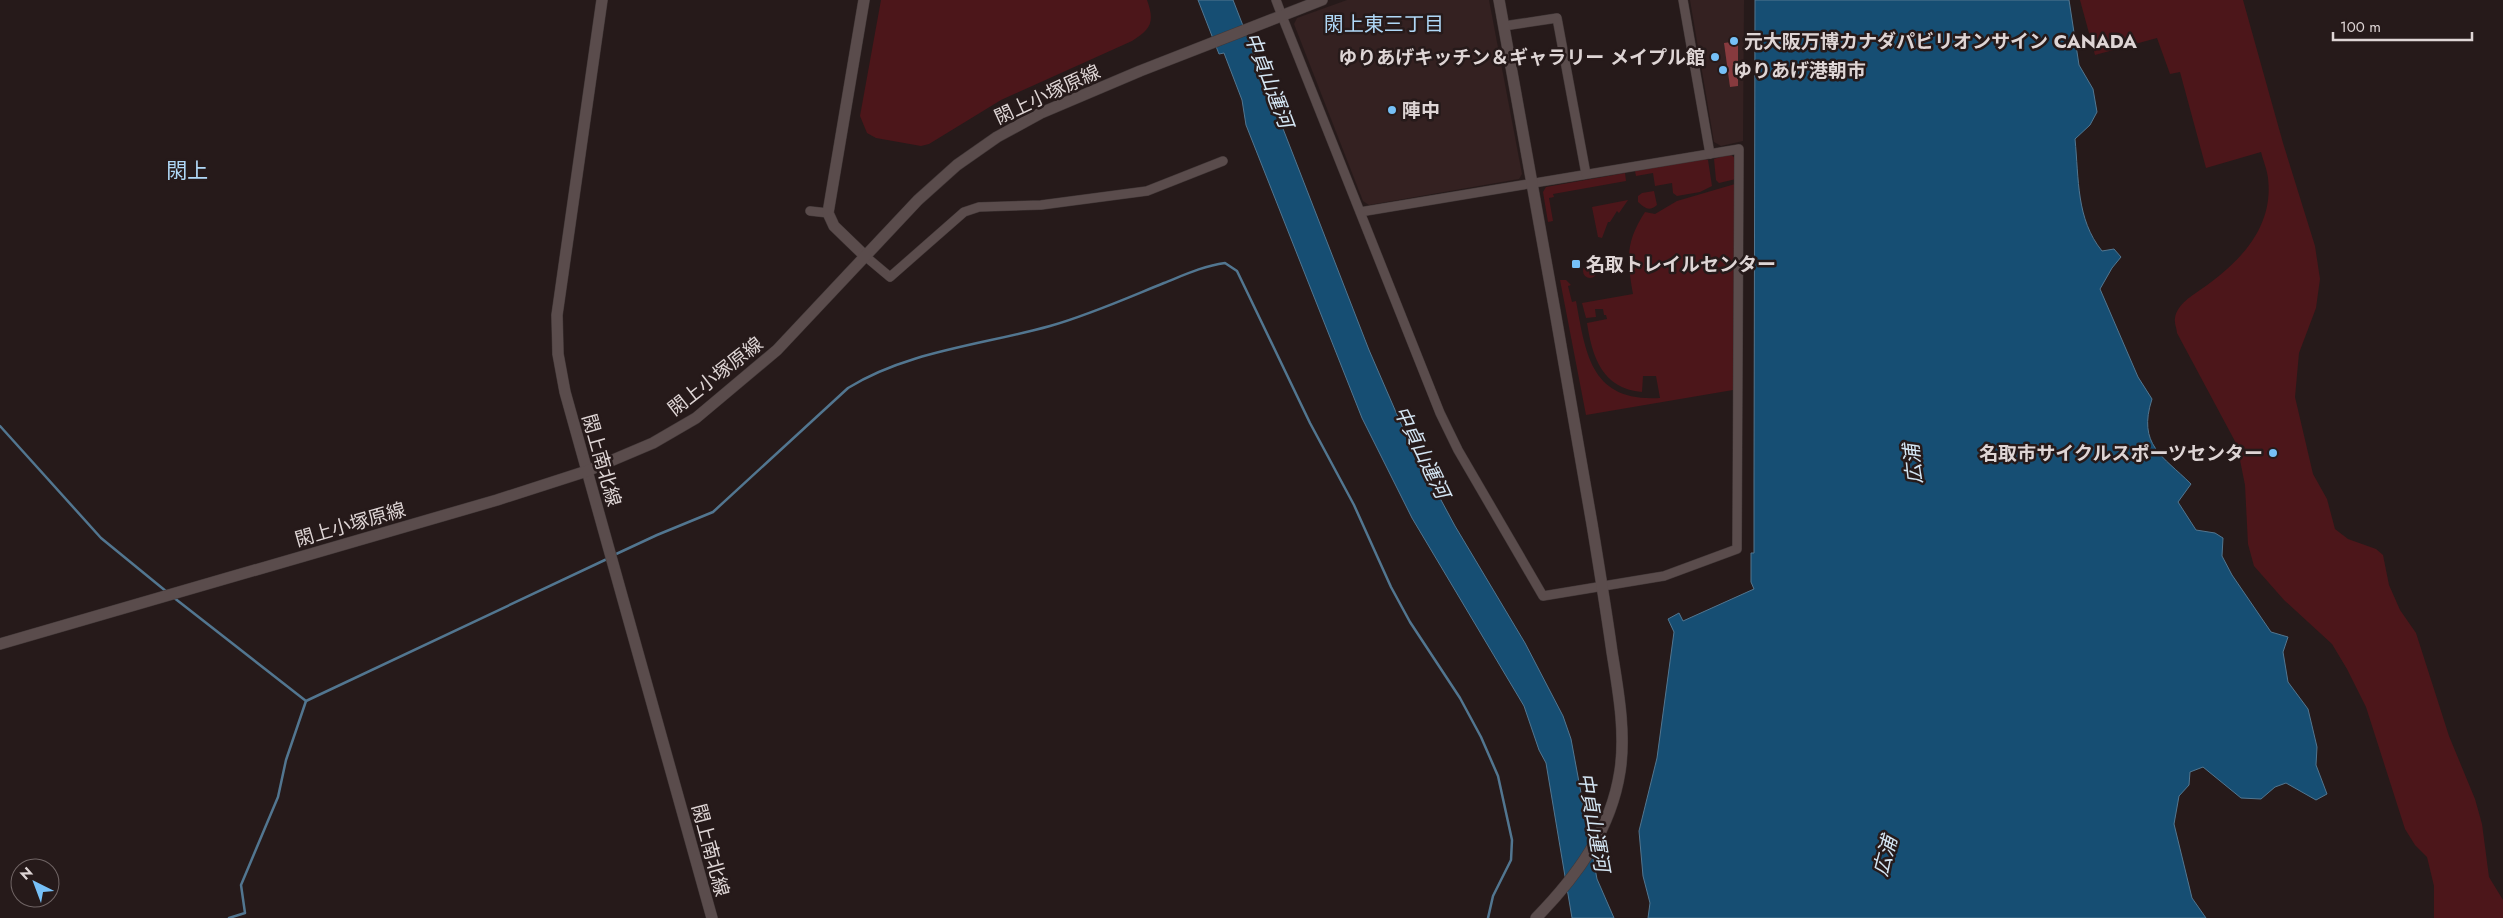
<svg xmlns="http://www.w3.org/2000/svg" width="2503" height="918" font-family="Jost,'Noto Sans JP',sans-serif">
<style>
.built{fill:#342121}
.green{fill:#4c161a}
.forest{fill:#873a3e}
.water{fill:#164e73;stroke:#527690}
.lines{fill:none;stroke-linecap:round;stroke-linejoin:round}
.stream{stroke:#527690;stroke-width:2.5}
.minor-casing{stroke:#413737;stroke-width:10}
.tertiary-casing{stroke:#413737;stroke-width:12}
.minor{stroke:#5a4c4c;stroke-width:9}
.tertiary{stroke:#5a4c4c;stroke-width:11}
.poi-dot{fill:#76c0f7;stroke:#261a1a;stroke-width:2}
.labels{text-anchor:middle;stroke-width:5;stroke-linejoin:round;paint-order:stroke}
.poi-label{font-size:19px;font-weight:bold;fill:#ded5d5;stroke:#261a1a;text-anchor:start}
.street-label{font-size:19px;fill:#ded5d5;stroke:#261a1a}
.neighbourhood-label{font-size:20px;fill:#b0d8f7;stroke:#261a1a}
.water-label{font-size:20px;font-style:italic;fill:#d4e6f4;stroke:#261a1a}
.quarter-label{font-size:21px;fill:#b0d8f7;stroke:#261a1a}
</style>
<rect width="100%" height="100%" fill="#261a1a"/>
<g class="built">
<path d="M1347,0H1489L1522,174L1519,179L1369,205L1363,201L1294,24L1297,18Z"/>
<path d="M1690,0H1744L1743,141L1721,146L1714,142Z"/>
</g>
<g class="green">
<path d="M881,0H1147C1155,22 1151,29 1132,41L1001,100L929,144L921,146L876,138L867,133L860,116Z"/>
<path d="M2080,0H2243L2283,143L2315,246L2320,279L2316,308L2299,353L2295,397L2313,474L2327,499L2335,529L2348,539L2376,549L2383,555L2389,585L2400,610L2416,633L2449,736L2475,799L2482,824L2489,877L2503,900V918H2434V886L2427,857L2415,845L2405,829L2366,707L2347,669L2332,644L2284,600L2254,566L2248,544L2245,485L2237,445L2177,333C2177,329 2174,323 2175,318C2177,304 2193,295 2203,288C2240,262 2274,227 2268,178C2267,169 2263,160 2261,152L2206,168L2180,72L2170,74L2157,38L2095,55Z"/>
<path d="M1730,154L1736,159V179L1719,183L1716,180L1714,159Z"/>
<path d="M1705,159L1708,160L1712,186L1700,192L1677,196L1673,193L1672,183L1655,186L1653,173L1636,176L1635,171Z"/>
<path d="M1625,173L1626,181L1553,194L1554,197L1549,198L1553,221L1548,222L1543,192L1546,187Z"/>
<path d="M1735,184L1733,390L1586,415L1560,280H1566L1571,285L1568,286L1572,302L1576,301C1586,355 1591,402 1660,398L1656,376H1643L1642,392C1602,389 1592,356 1587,323L1607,319L1606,315H1604L1603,309H1595L1596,317L1586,318L1582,303L1633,294C1627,259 1625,243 1645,212L1655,214L1677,201Z"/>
<path d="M1654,191L1657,205C1649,212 1645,208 1638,202V196L1642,193Z"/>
<path d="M1628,200L1619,213L1617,211L1610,222H1608L1602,238L1598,237L1592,207Z"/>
<circle cx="1590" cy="271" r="7"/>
</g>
<path class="forest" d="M1738,41V86L1730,87L1724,43Z"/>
<g class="water">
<path d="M1198,0H1233L1369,350L1405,433L1455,526L1525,643L1563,716L1571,739L1597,879L1614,918H1572L1546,763L1539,750L1524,706L1412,518L1362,418L1246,125L1242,100L1224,53L1219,54Z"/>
<path d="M1755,0H2069L2079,65L2093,89L2097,112L2090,125L2075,139C2079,179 2076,219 2102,251L2114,249L2121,257L2112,268L2100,289L2138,377L2152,399C2137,445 2163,456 2191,484L2178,502L2196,530L2215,533L2223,538L2222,556L2232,575L2271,632L2288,637L2283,652L2288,682L2308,709L2317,747L2316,765L2327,794L2316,800L2286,783L2275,787L2261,799L2241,798L2203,767L2190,772L2189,785L2179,796L2174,824L2192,898L2206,918H1648L1650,903L1643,876L1639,831L1657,758L1674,632L1668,619L1679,613L1683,621L1754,589L1751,582V553H1754V480Z"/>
</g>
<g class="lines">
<g class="stream">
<path d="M0,426L101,538L167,592"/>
<path d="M614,555L657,535L713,512L848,388C908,351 982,345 1050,326C1089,315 1127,298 1164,283C1184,275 1203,266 1225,263L1237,271L1310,423L1354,505L1391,587L1410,622L1460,698L1481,737L1498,776L1512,840L1511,860L1493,896L1488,918"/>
<path d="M173,597L306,701L607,559"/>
<path d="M229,918L245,913L241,885L278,797L286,760L306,701"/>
</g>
<defs>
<g id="minor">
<path d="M1276,0L1282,16L1440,413L1458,450L1543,596L1664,576L1737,549L1739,149L1360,212"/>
<path d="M1683,0L1710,154"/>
<path d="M1504,26L1557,18L1586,174"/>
<path d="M810,211L828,213"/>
<path d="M865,256L890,277L964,212L979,207L1041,205L1147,191L1223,161"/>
</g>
<g id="tertiary">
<path d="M602,0L557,315L558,354L565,392L712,918"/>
<path d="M864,0L828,213L834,226L865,256"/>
<path d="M1499,0C1531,175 1562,349 1592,524C1599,567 1606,609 1612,652C1618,690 1626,732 1620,771C1611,830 1577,876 1536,918"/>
<path d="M0,644L497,500L587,471L653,443L696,418L777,350L918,200L957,165L997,137L1041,113L1140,71L1322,0"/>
</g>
</defs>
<use href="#minor" class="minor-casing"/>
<use href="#tertiary" class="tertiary-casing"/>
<use href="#minor" class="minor"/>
<use href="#tertiary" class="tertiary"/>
</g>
<g class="poi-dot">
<circle cx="1734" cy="41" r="5"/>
<circle cx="1715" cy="57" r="5"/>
<circle cx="1723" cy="70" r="5"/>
<circle cx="1392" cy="110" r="5"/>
<rect x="1571" y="259" width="10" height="10" rx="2.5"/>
<circle cx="2273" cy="453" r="5"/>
</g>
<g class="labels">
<g class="poi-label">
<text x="1744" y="48">元大阪万博カナダパビリオンサイン CANADA</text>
<text x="1705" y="64" text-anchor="end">ゆりあげキッチン＆ギャラリー メイプル館</text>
<text x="1733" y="77">ゆりあげ港朝市</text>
<text x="1402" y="117">陣中</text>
<text x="1586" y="271">名取トレイルセンター</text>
<text x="2263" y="460" text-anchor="end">名取市サイクルスポーツセンター</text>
</g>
<g class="street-label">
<text transform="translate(1047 94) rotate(-25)" y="7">閖上小塚原線</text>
<text transform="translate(715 376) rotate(-38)" y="7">閖上小塚原線</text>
<text transform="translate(602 460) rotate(74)" y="7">閖上南北線</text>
<text transform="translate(350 524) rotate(-16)" y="7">閖上小塚原線</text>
<text transform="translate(711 850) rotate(75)" y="7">閖上南北線</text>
</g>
<g class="neighbourhood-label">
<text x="1384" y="31">閖上東三丁目</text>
</g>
<g class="water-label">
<text transform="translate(1269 80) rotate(69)" y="7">中貞山運河</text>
<text transform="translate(1422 452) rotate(64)" y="7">中貞山運河</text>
<text transform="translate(1913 464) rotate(-96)" y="7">広浦</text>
<text transform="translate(1594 822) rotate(80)" y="7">中貞山運河</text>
<text transform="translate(1885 856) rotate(-75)" y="7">広浦</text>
</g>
<g class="quarter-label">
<text x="187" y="178">閖上</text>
</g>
</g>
<g transform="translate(35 883) rotate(318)"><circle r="24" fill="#261a1a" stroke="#706565"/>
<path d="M0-4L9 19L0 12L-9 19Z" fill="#76c0f7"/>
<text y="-8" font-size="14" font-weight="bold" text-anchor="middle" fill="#ded5d5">N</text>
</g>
<path d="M2333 32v8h139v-8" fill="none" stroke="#ded5d5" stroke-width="2.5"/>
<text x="2340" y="32" font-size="15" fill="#ded5d5" stroke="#261a1a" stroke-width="4" paint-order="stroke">100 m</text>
</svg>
